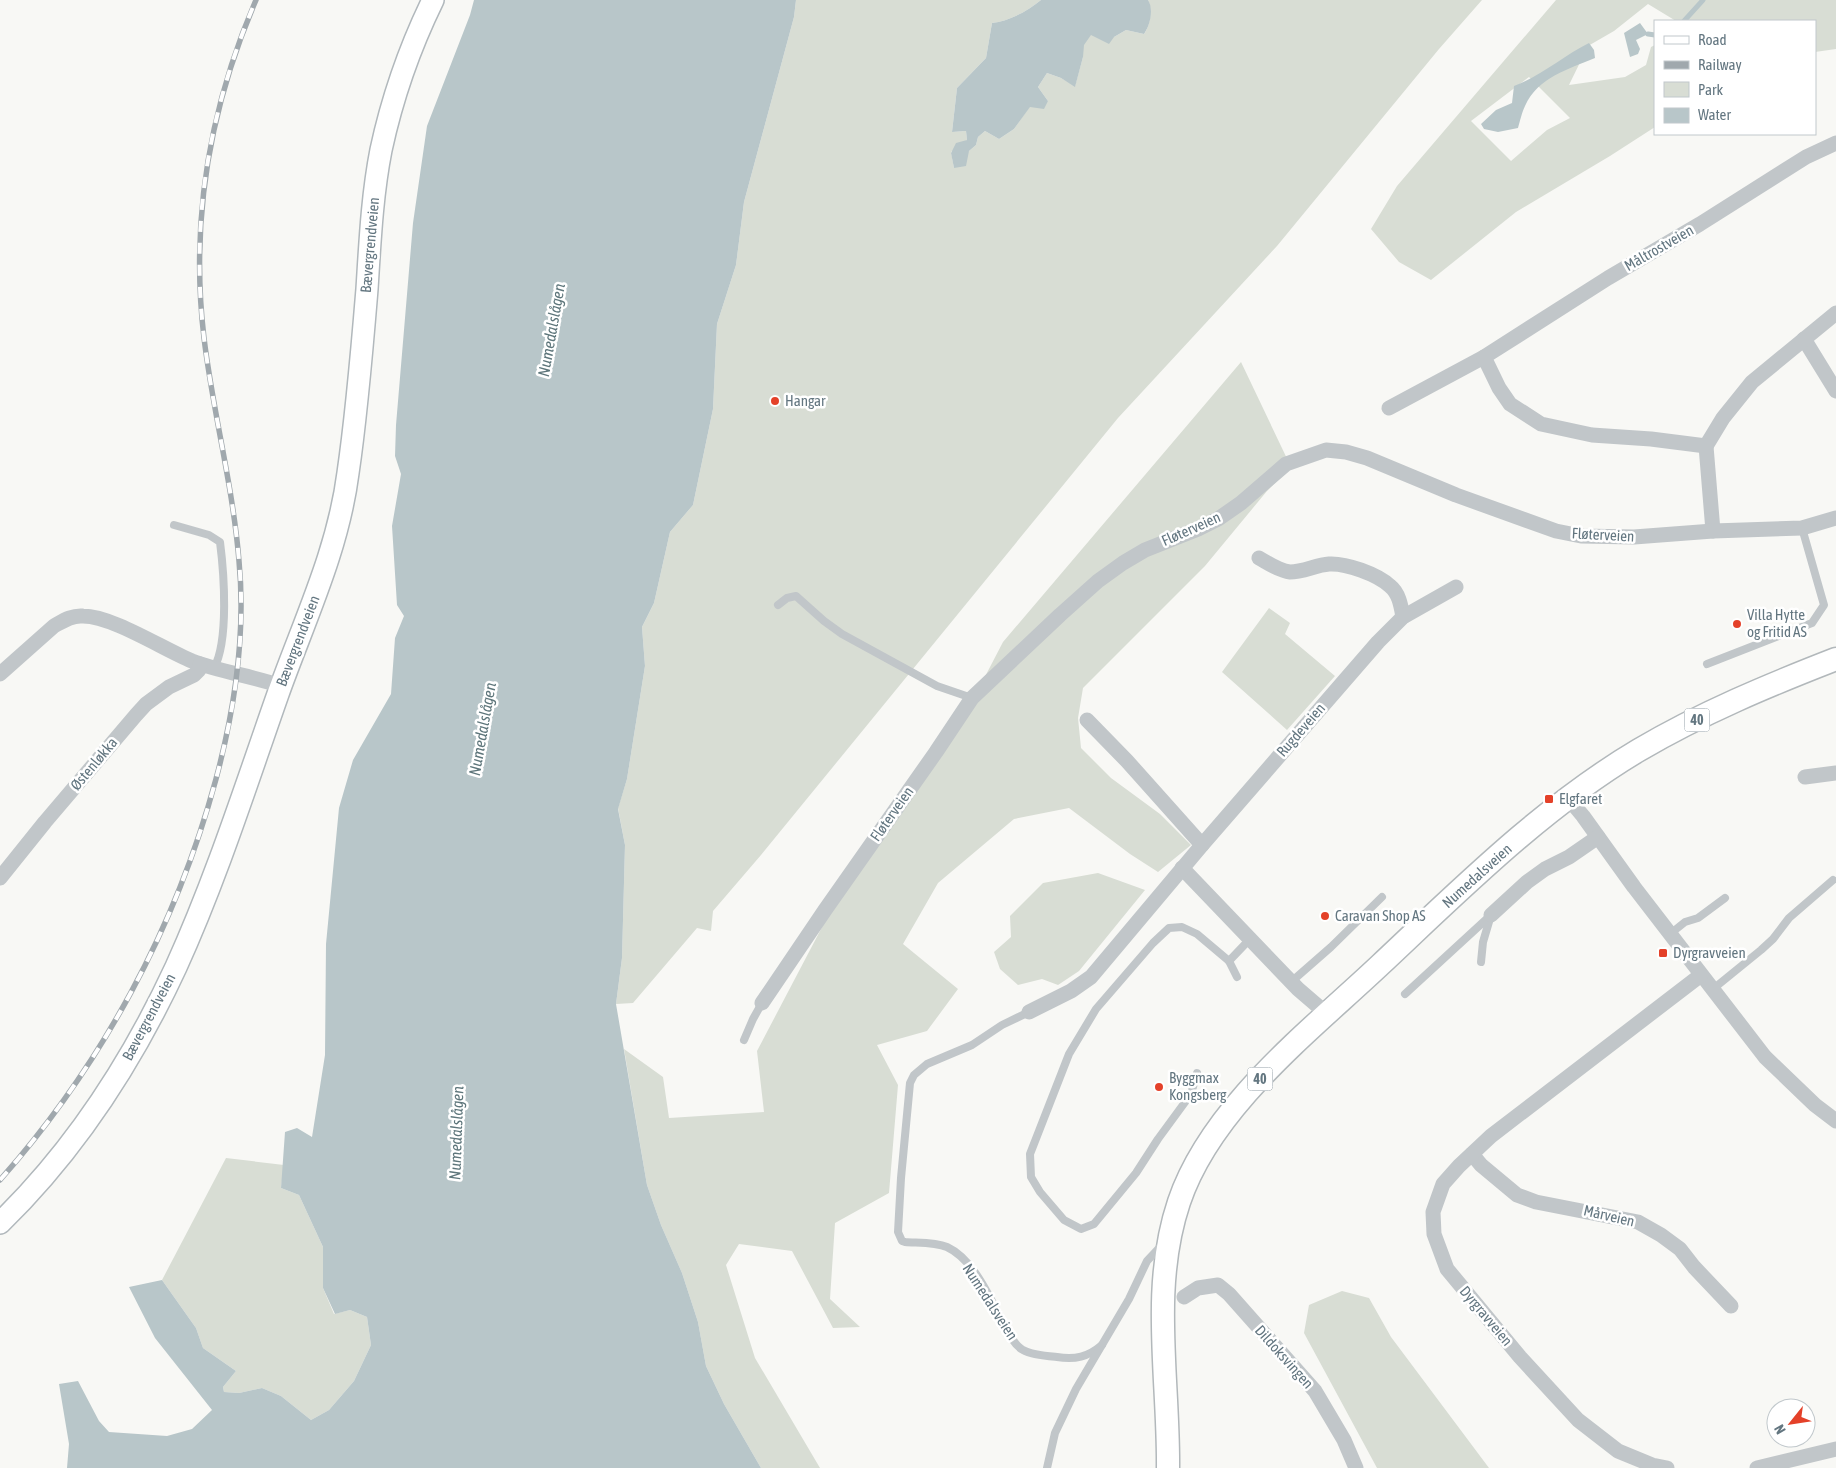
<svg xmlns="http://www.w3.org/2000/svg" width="1836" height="1468" font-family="'Asap Condensed',sans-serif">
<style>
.green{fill:#d8ddd4;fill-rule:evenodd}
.water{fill:#b8c6c9}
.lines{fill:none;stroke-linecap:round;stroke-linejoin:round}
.stream{stroke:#b8c6c9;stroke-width:5}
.secondary-casing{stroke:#b1b8bc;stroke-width:24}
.primary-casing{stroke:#b2b8bb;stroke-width:25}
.lane{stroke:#c1c6c9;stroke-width:8}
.street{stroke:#c1c6c9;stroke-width:15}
.secondary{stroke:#fff;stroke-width:21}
.primary{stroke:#fff;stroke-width:22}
.rail-casing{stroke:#a0a8ad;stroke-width:5.5}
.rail{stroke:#fff;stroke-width:4;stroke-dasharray:11;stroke-linecap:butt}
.poi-dot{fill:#e44129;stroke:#fff;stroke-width:2}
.labels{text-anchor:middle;stroke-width:5;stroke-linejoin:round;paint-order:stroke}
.shield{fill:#fff;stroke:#929fa6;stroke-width:1}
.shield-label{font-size:14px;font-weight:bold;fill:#637680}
.street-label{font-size:15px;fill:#637680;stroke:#fff}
.poi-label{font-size:15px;fill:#637680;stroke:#fff;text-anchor:start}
.water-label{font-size:16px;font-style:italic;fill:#5e767b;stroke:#fff}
</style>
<rect width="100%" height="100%" fill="#f8f8f5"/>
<g class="green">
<path d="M796,0H1041C1028,11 1009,21 992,23L986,58L957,88L952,132L966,131L967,140L951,152L954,168L969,151L976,145L978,137L985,131L999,139L1014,129L1030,106L1048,101L1038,87L1047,73L1061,78L1075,86L1083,57V45L1091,34L1114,37L1126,30L1144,34C1150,26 1153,9 1148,0H1482L1439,49L1277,246L1118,418L761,855L713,911L711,931L697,928L633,1003L616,1004L622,958L625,845L618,808L627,779L645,666L642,627L654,603L670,532L693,505L713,409L717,324L736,265L744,202L794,17Z"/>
<path d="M1556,0H1836V49L1815,52V21H1676L1648,4L1614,31L1588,46L1569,85L1625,77L1646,65L1651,47L1655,45V127L1610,156L1516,212L1431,280L1399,262L1371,229L1397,186ZM1529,77L1570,118L1547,130L1511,161L1471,121Z"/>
<path d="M1241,362L1291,467L1267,491L1205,566L1083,688L1078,718L1081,748L1111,778L1160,814L1191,845L1158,872L1130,854L1069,808L1014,819L938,883L903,944L958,989L927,1031L877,1045L898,1085L889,1193L835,1223L830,1299L860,1327L833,1328L792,1251L739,1244L726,1265L755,1358L820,1468H761L724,1404L706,1366L698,1322L682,1273L661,1225L647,1185L624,1049L663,1077L669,1118L764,1112L757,1051L831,910L964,717L1003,642Z"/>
<path d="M1269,608L1290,623L1285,634L1335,676L1287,730L1222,672Z"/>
<path d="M1098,873L1145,890L1079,971L1058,985L1042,979L1018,985L1000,969L994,952L1011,937L1010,916L1043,883Z"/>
<path d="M226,1158L284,1165L281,1188L299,1195L323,1247V1288L334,1314L350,1310L367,1317L371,1345L354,1381L329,1410L311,1420L281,1396L262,1388L239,1393L224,1392L223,1387L236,1371L203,1348L196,1328L162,1280Z"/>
<path d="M1342,1291L1369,1298L1391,1337L1489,1468H1377L1304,1333L1309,1305Z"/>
</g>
<g class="water">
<path d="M474,0H796L794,17L744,202L736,265L717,324L713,409L693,505L670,532L654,603L642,627L645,666L627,779L618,809L625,845L622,958L616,1004L647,1185L661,1225L682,1273L698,1322L706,1366L724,1404L761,1468H67L69,1444L59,1384L78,1381L99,1421L109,1432L167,1436L192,1429L212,1410L155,1338L129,1287L162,1280L196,1328L203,1348L236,1371L223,1387L224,1392L239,1393L262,1388L281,1396L311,1420L329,1410L354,1381L371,1345L367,1317L350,1310L335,1314L323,1288V1247L299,1195L281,1188L285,1132L297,1128L312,1137L325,1055L326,944L339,808L353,760L391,694L395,638L404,616L397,605L392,526L401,474L395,456L396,425L413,223L427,126L470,15Z"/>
<path d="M1041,0H1148C1154,9 1150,26 1144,34L1126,30L1114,37L1109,44L1091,35L1084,45L1083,57L1075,87L1061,78L1047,73L1038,87L1048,101L1044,109L1030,107L1014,129L999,139L985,131L978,137L976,145L969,151L966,166L954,168L951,153L956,143L967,140L966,131L952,132L957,88L986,58L992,23C1009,21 1028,11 1041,0Z"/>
<path d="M1640,23L1648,34L1636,40L1640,49L1638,54L1630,57L1624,33Z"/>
<path d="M1589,43L1594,50L1595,58C1569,69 1538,77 1525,106C1522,112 1520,121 1518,128L1498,132L1484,129L1481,124L1496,110L1512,103L1514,86C1541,76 1563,56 1589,43Z"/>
</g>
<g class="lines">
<g class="stream">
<path d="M1684,21L1703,0"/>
<path d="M1648,34L1655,35"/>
</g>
<defs>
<path id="secondary" d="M0,1223C75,1150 132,1062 176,967C216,879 246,785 278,694C304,621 338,551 348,473C357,412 362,350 367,289C370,242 372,196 381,150C392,99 410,47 433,0"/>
<path id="primary" d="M1168,1468C1169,1379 1150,1288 1179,1202C1211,1107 1310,1031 1380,965C1462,888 1543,807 1639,750C1702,713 1769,685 1836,659"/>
</defs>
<use href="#secondary" class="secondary-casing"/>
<use href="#primary" class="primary-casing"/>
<g class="lane">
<path d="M174,525L209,535L220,542C224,573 229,641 214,668"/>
<path d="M778,605L787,598L796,596L824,621L842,634L937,686L972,698"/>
<path d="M1707,664L1812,623L1824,605L1802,528"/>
<path d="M1670,934L1685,922L1698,918L1725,898"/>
<path d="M1481,962L1483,942L1491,915"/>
<path d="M1237,977L1229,961L1250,939"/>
<path d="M1291,982L1331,947L1382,897"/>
<path d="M1713,989L1761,950L1773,939L1789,918L1833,880"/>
<path d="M1405,994L1491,915"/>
<path d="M1029,1012L1002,1025L972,1045L927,1064L914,1075L910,1083L901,1178L898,1232L902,1241L905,1242C918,1243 935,1242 947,1247C975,1260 991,1301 1005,1326C1009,1334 1015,1346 1023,1350C1032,1355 1046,1356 1057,1357C1075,1360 1088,1357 1102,1345"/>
<path d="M744,1040L753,1019L762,1003"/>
<path d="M1197,1073L1191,1094L1158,1139L1136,1173L1094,1224L1081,1229L1064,1220L1040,1192L1031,1177L1030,1154L1069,1054L1096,1009L1153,943L1169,928L1182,927L1197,934L1229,961"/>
<path d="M1047,1468L1055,1433L1076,1389L1129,1299L1147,1261L1162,1245"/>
</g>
<g class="street">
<path d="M1804,339L1836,391"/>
<path d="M1389,408L1484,357"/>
<path d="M1706,446L1723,418L1752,382L1836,313"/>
<path d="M1713,531L1706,446L1651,439L1592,435L1541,424L1510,404L1499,388L1484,357L1608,278L1700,224L1806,157L1836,143"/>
<path d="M1259,558C1268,563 1279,571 1290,572C1303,572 1316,565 1329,564C1346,563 1377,574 1390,586C1399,593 1401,606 1403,617"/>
<path d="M0,674L54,626C63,621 72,615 83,616C112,616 163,649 192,661C221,672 252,676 281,686"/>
<path d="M1087,720L1127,761L1202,845"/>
<path d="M1805,777L1836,773"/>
<path d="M1568,798L1583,816L1634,887L1765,1057L1815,1105L1836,1121"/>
<path d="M1182,868L1298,989L1327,1014"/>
<path d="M0,878L45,822L136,715L146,704L169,687L194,675L199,670L200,664"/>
<path d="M1491,915L1527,882L1545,869L1569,857L1598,837"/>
<path d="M762,1003L825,910L936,752L972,698L1060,615L1098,581L1123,563L1145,550L1198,529L1218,519L1241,503L1286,464L1326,450L1346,452L1367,458L1456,495L1556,531L1581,536L1634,537L1713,531L1802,528L1836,518"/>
<path d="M1029,1012L1071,991L1091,977L1202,845L1378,642L1403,617L1456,587"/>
<path d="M1472,1154L1481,1165L1517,1195L1536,1202L1638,1222L1661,1235L1680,1249L1694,1267L1731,1306"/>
<path d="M1184,1297L1198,1288L1218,1285L1229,1294L1315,1391L1344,1440L1356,1468"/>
<path d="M1667,1468L1652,1465L1618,1451L1578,1420L1520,1357L1447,1269L1434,1234L1433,1212L1443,1184L1459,1166L1491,1136L1701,975"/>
<path d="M1757,1468L1836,1449"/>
</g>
<use href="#secondary" class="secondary"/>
<use href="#primary" class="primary"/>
<defs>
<path id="rail" d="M0,1180C102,1065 176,927 216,779C235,708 246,635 239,561C233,486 213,413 204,338C190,220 209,109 256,0"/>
</defs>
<use href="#rail" class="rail-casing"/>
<use href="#rail" class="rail"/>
</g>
<g class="poi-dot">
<circle cx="775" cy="401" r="5"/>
<circle cx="1737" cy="624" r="5"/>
<rect x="1544" y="794" width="10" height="10" rx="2.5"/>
<circle cx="1325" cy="916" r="5"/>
<rect x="1658" y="948" width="10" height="10" rx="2.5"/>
<circle cx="1159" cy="1087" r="5"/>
</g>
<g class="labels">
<g class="shield">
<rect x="1684.5" y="708.5" width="25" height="23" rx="4"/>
<rect x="1247.5" y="1067.5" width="25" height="23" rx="4"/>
</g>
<g class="shield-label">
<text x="1697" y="725">40</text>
<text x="1260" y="1084">40</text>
</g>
<g class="street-label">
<text transform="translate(370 245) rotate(-85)" y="5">Bævergrendveien</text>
<text transform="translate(1659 248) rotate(-30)" y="5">Måltrostveien</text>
<text transform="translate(1191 529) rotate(-24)" y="5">Fløterveien</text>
<text transform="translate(1603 535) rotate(3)" y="5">Fløterveien</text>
<text transform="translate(298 641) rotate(-69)" y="5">Bævergrendveien</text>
<text transform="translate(1301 730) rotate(-49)" y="5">Rugdeveien</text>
<text transform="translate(94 764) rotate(-50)" y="5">Østenløkka</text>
<text transform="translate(892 814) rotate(-55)" y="5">Fløterveien</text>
<text transform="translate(1477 876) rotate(-42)" y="5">Numedalsveien</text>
<text transform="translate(149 1017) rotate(-62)" y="5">Bævergrendveien</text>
<text transform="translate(1609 1216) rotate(13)" y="5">Mårveien</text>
<text transform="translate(990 1302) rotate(57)" y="5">Numedalsveien</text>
<text transform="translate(1486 1316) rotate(50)" y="5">Dyrgravveien</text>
<text transform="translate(1284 1357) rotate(48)" y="5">Dildoksvingen</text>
</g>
<g class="poi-label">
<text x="785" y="406">Hangar</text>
<text x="1747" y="620">Villa Hytte<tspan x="1747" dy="17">og Fritid AS</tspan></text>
<text x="1559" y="804">Elgfaret</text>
<text x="1335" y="921">Caravan Shop AS</text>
<text x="1673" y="958">Dyrgravveien</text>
<text x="1169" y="1083">Byggmax<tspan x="1169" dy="17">Kongsberg</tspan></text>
</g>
<g class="water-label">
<text transform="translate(551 330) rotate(-80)" y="6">Numedalslågen</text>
<text transform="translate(482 729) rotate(-80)" y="6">Numedalslågen</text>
<text transform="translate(456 1133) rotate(-88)" y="6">Numedalslågen</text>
</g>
</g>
<rect x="1654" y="20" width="162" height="115" fill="#ffffff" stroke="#c1c8cc"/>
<rect x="1664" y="36" width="25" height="8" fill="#ffffff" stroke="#c1c8cc"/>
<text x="1698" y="45" font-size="15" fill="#637680">Road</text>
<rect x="1664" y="61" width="25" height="8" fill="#a0a8ad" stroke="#c1c8cc"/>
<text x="1698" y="70" font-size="15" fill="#637680">Railway</text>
<rect x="1664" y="82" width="25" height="15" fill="#d8ddd4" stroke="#c1c8cc"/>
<text x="1698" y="95" font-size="15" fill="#637680">Park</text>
<rect x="1664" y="108" width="25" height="15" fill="#b8c6c9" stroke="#c1c8cc"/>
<text x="1698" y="120" font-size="15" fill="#637680">Water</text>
<g transform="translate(1791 1423) rotate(240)"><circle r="24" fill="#ffffff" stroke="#c1c8cc"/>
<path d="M0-4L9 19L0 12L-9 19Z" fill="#e44129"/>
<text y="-8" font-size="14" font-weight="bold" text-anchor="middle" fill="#637680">N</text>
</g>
</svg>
